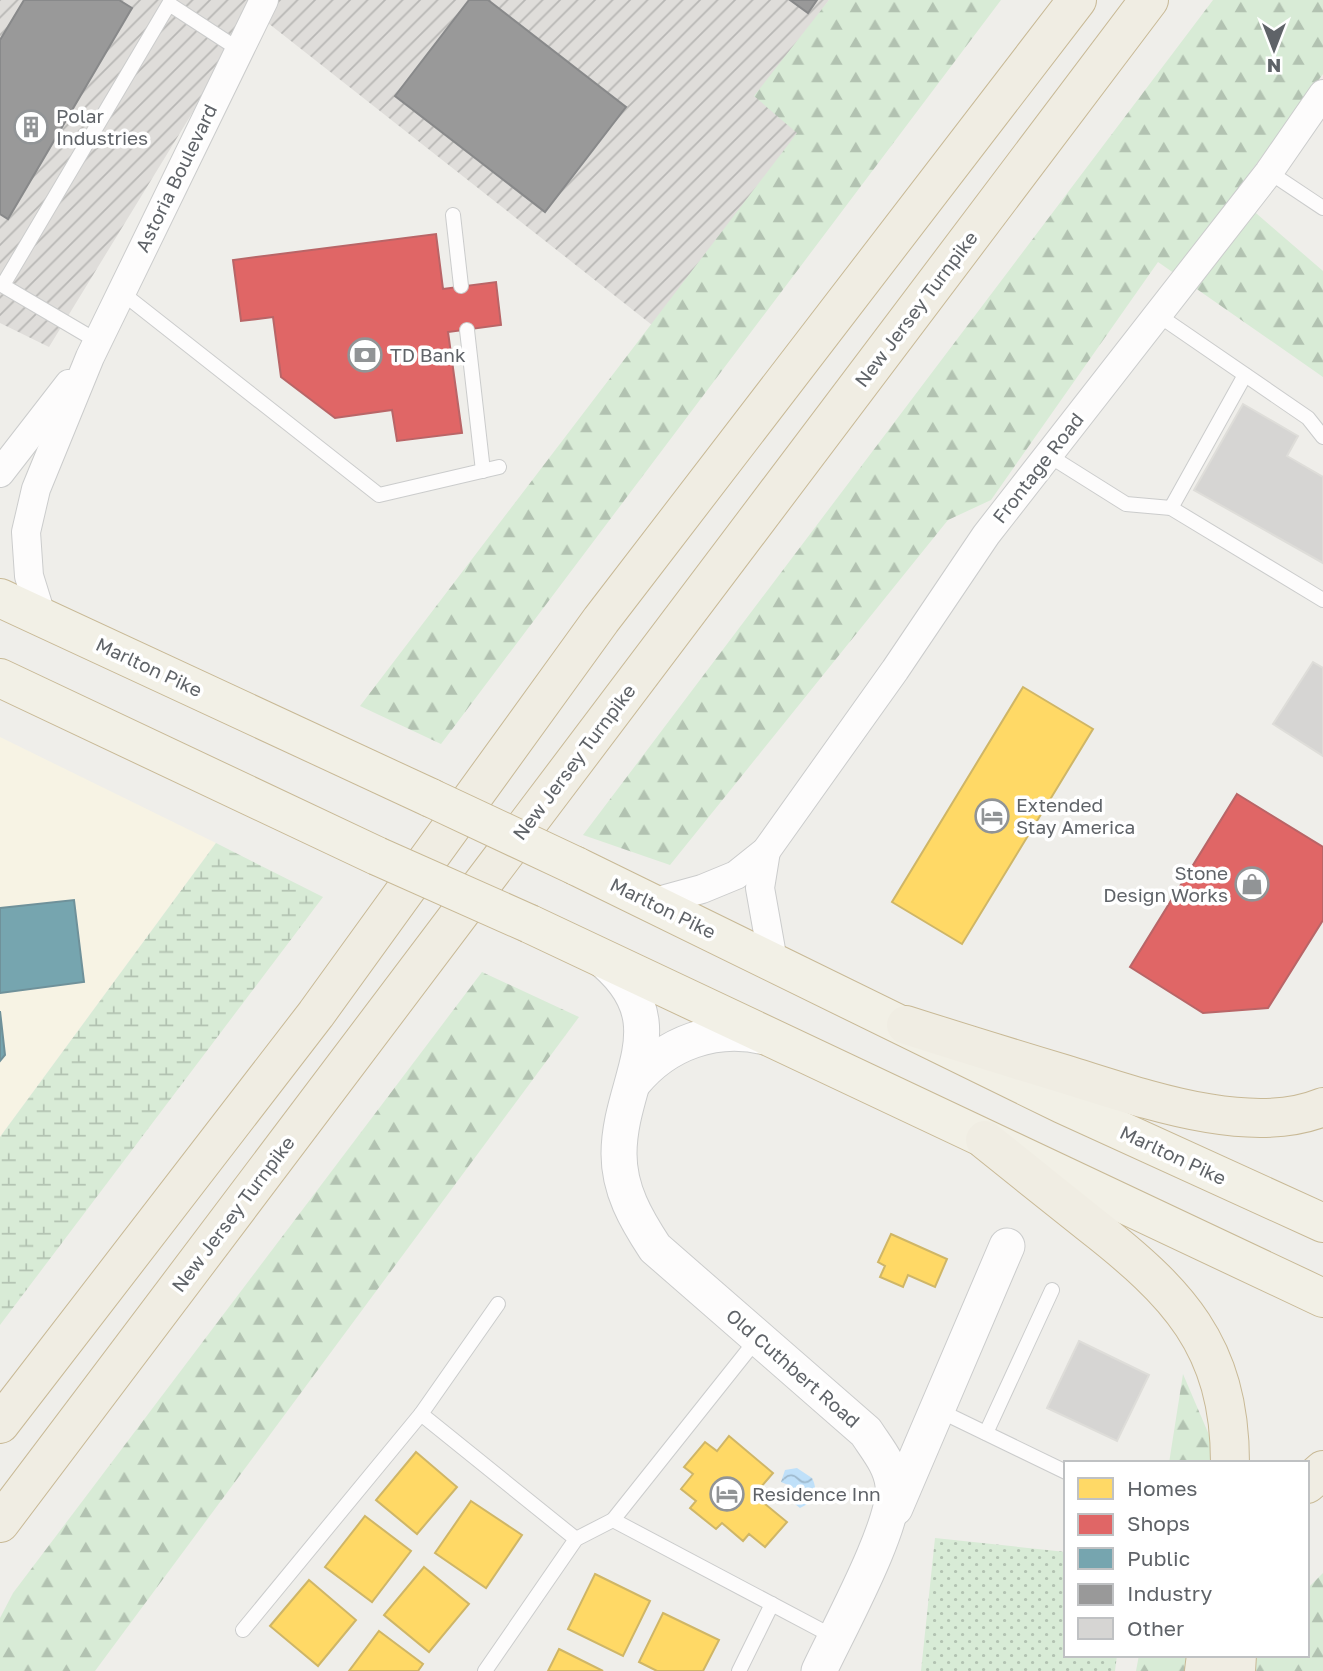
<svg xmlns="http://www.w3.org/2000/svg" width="1323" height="1671" font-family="'Golos Text',sans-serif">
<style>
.commercial{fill:#f7f3e4}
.industrial{fill:url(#industrial-furrows)}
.forest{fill:url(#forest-firs)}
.wetland{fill:url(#wetland-marsh)}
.park{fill:url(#park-dots)}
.water{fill:url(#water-waves)}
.homes{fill:#ffd966;stroke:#cfb667;stroke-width:2}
.shops{fill:#e06666;stroke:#b96567;stroke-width:2}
.public{fill:#76a5af;stroke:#6f919a;stroke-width:2}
.industry{fill:#999;stroke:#88898a;stroke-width:2}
.building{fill:#d6d5d3;stroke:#deddd9;stroke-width:2}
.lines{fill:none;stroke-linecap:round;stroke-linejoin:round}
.service-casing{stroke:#cbcccc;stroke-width:16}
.minor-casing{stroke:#cbcccc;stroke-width:30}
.tertiary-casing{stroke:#cbcccc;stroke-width:37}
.trunk-casing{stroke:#c8b996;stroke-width:40}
.motorway-casing{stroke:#c8b996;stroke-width:40}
.service{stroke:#fdfcfc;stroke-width:14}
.minor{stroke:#fdfcfc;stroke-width:28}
.tertiary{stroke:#fdfcfc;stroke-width:35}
.trunk{stroke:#f2f0e6;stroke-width:38}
.motorway{stroke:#f0ede3;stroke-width:38}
.trunk-bridge-casing{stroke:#c8b996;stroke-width:40;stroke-linecap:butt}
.trunk-bridge{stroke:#f2f0e6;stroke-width:38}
.labels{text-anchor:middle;stroke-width:7;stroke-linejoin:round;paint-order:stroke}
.poi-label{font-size:19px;fill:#5f6368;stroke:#fff;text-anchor:start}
.street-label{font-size:19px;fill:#5f6368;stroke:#fff}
</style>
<defs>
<pattern id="industrial-furrows" width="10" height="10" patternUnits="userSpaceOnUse" patternTransform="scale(1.75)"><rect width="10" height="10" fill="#dfddda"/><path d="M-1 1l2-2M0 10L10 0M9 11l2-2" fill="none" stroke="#b8b7b5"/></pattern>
<pattern id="forest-firs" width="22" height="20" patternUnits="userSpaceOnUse" patternTransform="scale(1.75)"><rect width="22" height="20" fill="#d8ebd6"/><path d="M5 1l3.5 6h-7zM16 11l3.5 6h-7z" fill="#b2c2b1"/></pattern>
<pattern id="wetland-marsh" width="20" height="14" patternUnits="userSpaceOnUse" patternTransform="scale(1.75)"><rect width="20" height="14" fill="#d8ebd6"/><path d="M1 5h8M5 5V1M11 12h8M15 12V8" fill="none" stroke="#b2c2b1"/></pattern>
<pattern id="park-dots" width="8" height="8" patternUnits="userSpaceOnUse" patternTransform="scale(1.75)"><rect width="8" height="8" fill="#d8ebd6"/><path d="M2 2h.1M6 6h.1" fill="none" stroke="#b2c2b1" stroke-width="1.8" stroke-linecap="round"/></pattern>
<pattern id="water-waves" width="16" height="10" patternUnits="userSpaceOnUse" patternTransform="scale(1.75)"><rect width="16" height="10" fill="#bfe0f9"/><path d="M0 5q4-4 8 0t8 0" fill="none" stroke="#9eb9cd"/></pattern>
</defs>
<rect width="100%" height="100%" fill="#efeeea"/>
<path class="commercial" d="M0,737L216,843L0,1137Z"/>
<path class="industrial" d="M0,0H829L812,24L798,133L652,325L254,12L49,347L0,323Z"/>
<g class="forest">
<path d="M829,0H1001L441,744L360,706L797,133L754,96Z"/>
<path d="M1213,0H1323V74L1234,194L1323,271V377L1158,262L991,500L948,520L670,865L583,835Z"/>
<path d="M482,972L579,1017L95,1671H0V1618L13,1593Z"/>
<path d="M1183,1374L1221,1463H1169Z"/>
<path d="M1323,1573V1671H1136L1139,1655H1307V1589Z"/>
</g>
<path class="wetland" d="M216,843L323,897L0,1325V1137Z"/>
<path class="park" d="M935,1538L1066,1552V1655H1117L1115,1671H921Z"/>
<path class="water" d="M797,1468L812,1478C819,1492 814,1502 800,1508L791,1501L793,1487L781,1482L785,1470Z"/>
<g class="homes">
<path d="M1023,687L1093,729L962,944L892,902Z"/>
<path d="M891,1234L947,1259L935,1287L908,1275L903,1287L880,1277L885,1266L878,1262Z"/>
<path d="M729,1436L773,1473L754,1495L787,1522L765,1547L749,1534L743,1541L722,1523L716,1529L690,1508L696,1501L681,1489L693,1474L684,1467L705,1442L717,1451Z"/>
<path d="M416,1452L457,1487L417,1534L376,1500Z"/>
<path d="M471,1501L522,1535L486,1588L435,1553Z"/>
<path d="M365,1516L411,1551L372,1602L325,1567Z"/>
<path d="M424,1567L469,1604L429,1652L384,1615Z"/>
<path d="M595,1574L650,1601L623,1656L568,1629Z"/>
<path d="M309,1580L356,1620L318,1666L270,1626Z"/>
<path d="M663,1613L719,1640L703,1671H657L639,1662Z"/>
<path d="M379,1631L423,1664L418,1671H349Z"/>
<path d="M559,1649L603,1671H548Z"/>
</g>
<g class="shops">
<path d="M436,234L443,289L496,282L501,325L448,332L462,433L397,441L392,410L335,418L281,377L273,317L241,321L233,260Z"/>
<path d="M1237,794L1323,847V920L1268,1008L1203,1013L1130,967Z"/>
</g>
<g class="public">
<path d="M74,900L84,982L0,993V908Z"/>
<path d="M0,1011L5,1055L0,1061Z"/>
</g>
<g class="industry">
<path d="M24,0H119L132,8L8,219L0,214V40Z"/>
<path d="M469,0H488L626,107L545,212L395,96Z"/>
<path d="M790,0H817L808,13Z"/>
</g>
<g class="building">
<path d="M1243,404L1298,436L1287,456L1323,477V563L1194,490Z"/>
<path d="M1313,662L1323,668V756L1273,724Z"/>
<path d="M1079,1341L1149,1375L1117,1441L1047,1408Z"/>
</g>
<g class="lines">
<defs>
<g id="service">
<path d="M1269,172L1323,208"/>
<path d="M453,215L461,286"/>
<path d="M0,284L97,341"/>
<path d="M3,285L169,4L238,49"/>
<path d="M121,292L379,495L499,467"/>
<path d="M1158,315L1308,418L1323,437"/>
<path d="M467,330L483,471"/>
<path d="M1048,455L1126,504L1171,508L1323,600"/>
<path d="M1171,508L1245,375"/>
<path d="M938,1410L1066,1472"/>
<path d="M421,1414L498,1304"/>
<path d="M986,1433L1052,1290"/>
<path d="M613,1520L834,1637"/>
<path d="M243,1630L421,1414L576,1539"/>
<path d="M485,1671L576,1539L613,1520L757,1339"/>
<path d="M739,1671L772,1604"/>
</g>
<g id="minor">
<path d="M0,473L69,384"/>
<path d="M42,618L29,576L26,532L36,489L90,357L264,0"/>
<path d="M766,851L760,888L773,961"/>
<path d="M651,903L702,889L736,875L766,851L895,670L986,535L1269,172L1323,94"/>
</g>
<g id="tertiary">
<path d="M598,956C682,1021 619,1078 619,1154C619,1190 636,1219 655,1248L866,1432C877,1449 891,1465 893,1485C897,1524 838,1630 819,1671"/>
<path d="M634,1082C666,1043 715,1025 765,1037"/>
<path d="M895,1508L1007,1246"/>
</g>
<g id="trunk">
<path d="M0,598L431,798"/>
<path d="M0,678L377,856"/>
<path d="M576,866L1062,1104L1323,1223"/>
<path d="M530,924L1323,1298"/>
</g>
<g id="motorway">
<path d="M906,1025C959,1042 1011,1058 1064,1074C1137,1096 1248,1138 1323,1107"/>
<path d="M985,1140C1020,1168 1055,1196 1090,1224C1177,1292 1230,1345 1230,1463"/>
<path d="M0,1424L316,1014L601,620L1077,0"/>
<path d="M1307,1484L1323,1470"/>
<path d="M0,1523L1149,0"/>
<path d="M1204,1671L1206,1655"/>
<path d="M1236,1671L1237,1655"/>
</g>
</defs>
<use href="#service" class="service-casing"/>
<use href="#minor" class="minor-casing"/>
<use href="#tertiary" class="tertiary-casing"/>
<use href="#trunk" class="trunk-casing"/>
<use href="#motorway" class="motorway-casing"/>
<use href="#service" class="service"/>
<use href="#minor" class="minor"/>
<use href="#tertiary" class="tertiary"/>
<use href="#trunk" class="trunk"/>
<use href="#motorway" class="motorway"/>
<defs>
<g id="trunk-bridge">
<path d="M431,798L576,866"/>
<path d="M377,856L530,924"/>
</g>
</defs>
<use href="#trunk-bridge" class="trunk-bridge-casing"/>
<use href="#trunk-bridge" class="trunk-bridge"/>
</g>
<defs>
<symbol id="building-ring" viewBox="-11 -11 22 22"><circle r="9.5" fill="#fff" stroke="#919496" stroke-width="1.5"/><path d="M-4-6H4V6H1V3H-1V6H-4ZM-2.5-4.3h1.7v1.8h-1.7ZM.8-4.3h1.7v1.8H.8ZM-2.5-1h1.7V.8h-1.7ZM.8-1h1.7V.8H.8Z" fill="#919496"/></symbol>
<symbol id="bank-ring" viewBox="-11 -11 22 22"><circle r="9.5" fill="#fff" stroke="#919496" stroke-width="1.5"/><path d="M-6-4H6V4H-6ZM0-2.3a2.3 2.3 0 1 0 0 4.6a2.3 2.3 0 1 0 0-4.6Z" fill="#919496"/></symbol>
<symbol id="hotel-ring" viewBox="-11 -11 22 22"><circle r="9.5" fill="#fff" stroke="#919496" stroke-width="1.5"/><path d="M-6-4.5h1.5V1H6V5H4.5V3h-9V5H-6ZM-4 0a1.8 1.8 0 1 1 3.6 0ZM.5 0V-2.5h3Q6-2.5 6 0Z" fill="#919496"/></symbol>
<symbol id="shop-ring" viewBox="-11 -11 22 22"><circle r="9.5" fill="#fff" stroke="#919496" stroke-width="1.5"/><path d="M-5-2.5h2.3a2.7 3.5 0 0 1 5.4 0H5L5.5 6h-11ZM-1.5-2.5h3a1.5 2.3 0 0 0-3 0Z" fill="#919496"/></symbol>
</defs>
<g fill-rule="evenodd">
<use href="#building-ring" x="12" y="108" width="38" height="38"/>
<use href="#bank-ring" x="346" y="336" width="38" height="38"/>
<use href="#hotel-ring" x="973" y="797" width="38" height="38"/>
<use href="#shop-ring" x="1233" y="865" width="38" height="38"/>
<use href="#hotel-ring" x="708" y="1475" width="38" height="38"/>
</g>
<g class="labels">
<g class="poi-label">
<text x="56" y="123">Polar<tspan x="56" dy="22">Industries</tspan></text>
<text x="390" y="362">TD Bank</text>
<text x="1016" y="812">Extended<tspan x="1016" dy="22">Stay America</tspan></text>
<text x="1228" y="880" text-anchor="end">Stone<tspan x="1228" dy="22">Design Works</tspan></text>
<text x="752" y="1501">Residence Inn</text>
</g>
<g class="street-label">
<text transform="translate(176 178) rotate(-64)" y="7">Astoria Boulevard</text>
<text transform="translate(916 309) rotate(-53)" y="7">New Jersey Turnpike</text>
<text transform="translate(1038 468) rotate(-52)" y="7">Frontage Road</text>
<text transform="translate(149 667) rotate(25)" y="7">Marlton Pike</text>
<text transform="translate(574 762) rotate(-53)" y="7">New Jersey Turnpike</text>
<text transform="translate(663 908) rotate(26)" y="7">Marlton Pike</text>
<text transform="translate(1173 1155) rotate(25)" y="7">Marlton Pike</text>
<text transform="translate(233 1214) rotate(-53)" y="7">New Jersey Turnpike</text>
<text transform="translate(793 1368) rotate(41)" y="7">Old Cuthbert Road</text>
</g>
</g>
<rect x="1064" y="1461" width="245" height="196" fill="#ffffff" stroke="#bfc1c3" stroke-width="2"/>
<rect x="1078" y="1478" width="35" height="21" fill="#ffd966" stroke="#bfc1c3" stroke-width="2"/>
<text x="1127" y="1496" font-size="21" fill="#5f6368">Homes</text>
<rect x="1078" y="1514" width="35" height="21" fill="#e06666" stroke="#bfc1c3" stroke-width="2"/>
<text x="1127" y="1531" font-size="21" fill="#5f6368">Shops</text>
<rect x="1078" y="1548" width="35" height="21" fill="#76a5af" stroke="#bfc1c3" stroke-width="2"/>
<text x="1127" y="1566" font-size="21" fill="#5f6368">Public</text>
<rect x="1078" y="1584" width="35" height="21" fill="#999999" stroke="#bfc1c3" stroke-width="2"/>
<text x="1127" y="1601" font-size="21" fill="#5f6368">Industry</text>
<rect x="1078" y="1618" width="35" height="21" fill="#d6d5d3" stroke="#bfc1c3" stroke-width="2"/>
<text x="1127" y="1636" font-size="21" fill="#5f6368">Other</text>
<g transform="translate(1274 49) rotate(180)" stroke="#ffffff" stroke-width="5" paint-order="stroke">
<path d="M0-5L12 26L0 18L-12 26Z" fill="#5f6368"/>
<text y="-10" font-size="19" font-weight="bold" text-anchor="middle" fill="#5f6368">N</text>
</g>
</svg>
